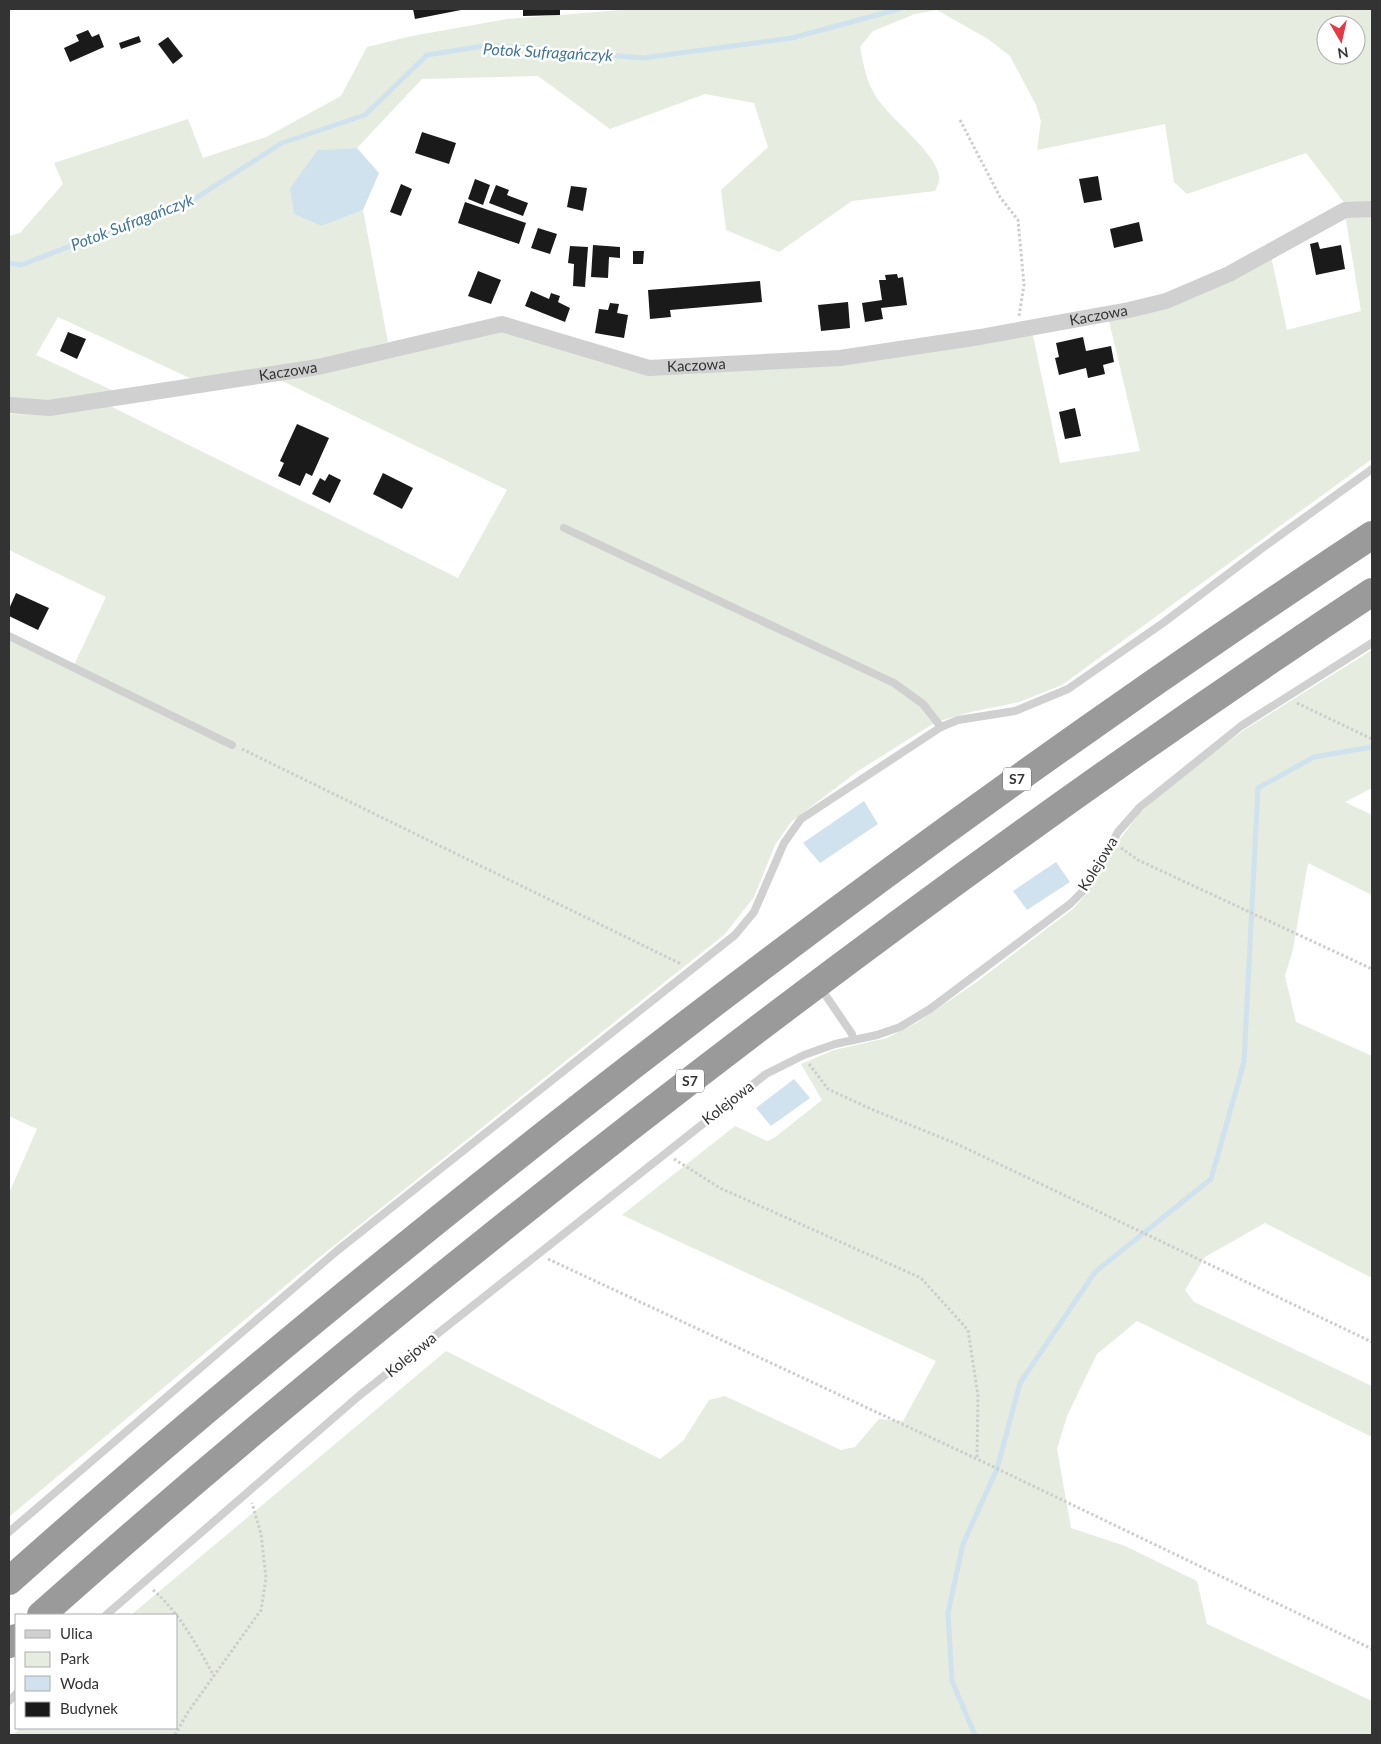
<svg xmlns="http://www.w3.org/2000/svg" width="1381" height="1744" font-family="Lato,sans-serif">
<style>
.green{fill:#e6ecdf;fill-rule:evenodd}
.water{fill:#cfe2ee}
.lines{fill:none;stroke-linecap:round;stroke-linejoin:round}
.stream{stroke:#cfe2ee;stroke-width:5}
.building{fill:#1a1a1a}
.path{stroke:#cdcdcd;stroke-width:3;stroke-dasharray:2.5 2.5;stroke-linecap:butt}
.service{stroke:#d0d0d0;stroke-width:8}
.minor{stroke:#d0d0d0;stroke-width:16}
.motorway{stroke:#9a9a9a;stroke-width:28}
.labels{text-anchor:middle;stroke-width:5;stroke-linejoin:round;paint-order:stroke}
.shield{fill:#fff;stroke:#707070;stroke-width:1}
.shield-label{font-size:14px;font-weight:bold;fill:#333}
.street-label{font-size:15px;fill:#333;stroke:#fff}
.water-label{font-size:16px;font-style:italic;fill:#3f7597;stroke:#fff}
</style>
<rect width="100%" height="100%" fill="#fff"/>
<g class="green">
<path d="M634,9H1372V203L1346,205L1306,153L1187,194L1174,182L1165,124L1037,150L1041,121L1036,105L1010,56L988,39L937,10L915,14L873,31L860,47C863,63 866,80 875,95C888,118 937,152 939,177C940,182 937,187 935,191L852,201L779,252L726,230L721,190L768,147L754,103L705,94L610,129L538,76L422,79L357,148L318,150L322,226L363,210L388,342L316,361L194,380L58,317L36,355L116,392L49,402L9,399V236L20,233L63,184L54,163L188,119L203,158L266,137L341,96L367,47L412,36L507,19ZM1326,25H1356V55H1326Z"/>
<path d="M1372,213V459L1062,685L1019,702L971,712L936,722L858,771L791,822L775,845L754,897L725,934L316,1260L9,1517V1193L37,1129L9,1116V636L73,667L106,597L9,550V414L50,415L106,404L458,578L507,490L274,377L503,329L647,373L1032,331L1060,463L1140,451L1108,317L1271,256L1287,330L1361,311L1345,214Z"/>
<path d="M1372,650V788L1345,802L1372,815V895L1308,863L1293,949L1285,976L1296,1022L1372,1056V1278L1265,1223L1205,1257L1185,1290L1194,1302L1372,1386V1437L1137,1321L1097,1354L1067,1416L1057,1449L1071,1528L1125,1546L1197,1581L1207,1624L1372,1701V1735H13L20,1728H176V1615H131L446,1351L660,1459L683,1441L709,1400L725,1396L841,1450L855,1447L879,1419L903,1421L936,1361L622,1215L735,1126L767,1141L774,1138L822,1100L801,1064L834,1050L887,1038L918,1022L978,981L1074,908L1093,886L1120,839L1139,814L1179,778L1244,730Z"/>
</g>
<g class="water">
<path d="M357,148L379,173L363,210L322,226L294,214L290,188L318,150Z"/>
<path d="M864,801L878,824L820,863L803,843Z"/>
<path d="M1056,862L1070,882L1027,910L1013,891Z"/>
<path d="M794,1079L810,1098L771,1126L756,1108Z"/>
</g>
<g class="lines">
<g class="stream">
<path d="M9,263L21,265L196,198L282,143L365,115L427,55L490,45L643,58L792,38L899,9"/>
<path d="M975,1735L952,1681L948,1613L963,1544L997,1469L1020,1383L1095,1272L1211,1179L1244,1062L1258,788L1314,757L1372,747"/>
</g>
</g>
<g class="building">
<path d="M413,9H461V10L415,19Z"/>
<path d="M523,9H560V15L523,16Z"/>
<path d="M88,30L92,37L99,34L104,47L70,62L64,48L79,41L76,35Z"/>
<path d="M139,36L141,42L121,49L119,43Z"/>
<path d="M168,37L183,56L173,64L158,44Z"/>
<path d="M422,132L456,143L449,164L415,153Z"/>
<path d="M1098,176L1102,200L1084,203L1079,179Z"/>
<path d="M475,179L490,185L483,205L468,199Z"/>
<path d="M401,184L412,189L401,216L390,212Z"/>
<path d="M496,185L509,190L507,195L528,203L523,216L489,203Z"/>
<path d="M571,186L587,188L583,211L567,207Z"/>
<path d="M465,202L526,223L519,244L458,223Z"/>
<path d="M1139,222L1143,241L1114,248L1110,229Z"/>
<path d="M538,228L557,234L550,254L531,248Z"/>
<path d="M1318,242L1320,249L1341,245L1345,269L1316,275L1310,244Z"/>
<path d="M593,245L620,247V258L609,257L608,278L591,277Z"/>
<path d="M570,246L588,247L585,287L573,286L574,264L568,263Z"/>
<path d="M633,251H644L643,264H633Z"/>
<path d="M478,271L501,280L491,304L468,296Z"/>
<path d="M897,274L898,278L903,277L907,305L881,308L883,319L865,322L862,303L882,300L879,280H886L885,275Z"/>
<path d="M760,281L762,302L670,310L671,317L650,319L648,290Z"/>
<path d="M531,291L549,299L551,293L560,296L558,302L570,308L565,322L525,306Z"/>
<path d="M848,302L850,328L821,331L818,305Z"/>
<path d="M610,303L619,304L617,313L628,315L624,338L595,333L599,309L608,310Z"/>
<path d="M68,332L86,339L77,359L60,351Z"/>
<path d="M1083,337L1086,351L1111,346L1114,362L1103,365L1105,374L1088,378L1086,368L1059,375L1055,358L1059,357L1056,343Z"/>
<path d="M1075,408L1081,436L1065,439L1059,412Z"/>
<path d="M297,424L329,438L312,476L306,473L300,486L278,476L284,463L280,461Z"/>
<path d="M383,473L413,488L402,509L373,494Z"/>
<path d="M329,474L341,480L330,503L312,494L320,478L325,481Z"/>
<path d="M16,593L49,608L38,630L9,616V609Z"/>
</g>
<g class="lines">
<g class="path">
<path d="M960,120L1000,197L1018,220L1024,285L1019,316"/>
<path d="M1297,703L1372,739"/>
<path d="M242,749L681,964"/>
<path d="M1121,848L1138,860L1372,969"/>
<path d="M809,1064L828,1089L871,1109L957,1144L1372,1342"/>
<path d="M674,1159L720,1188L921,1278L968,1330L978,1396L977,1459"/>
<path d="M548,1259L977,1459L1372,1649"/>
<path d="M153,1590C180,1613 197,1646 214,1676"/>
<path d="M175,1735L188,1712L261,1610L266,1578L261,1534L252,1503"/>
</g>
<g class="service">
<path d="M564,528L894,683L923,704L941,727"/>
<path d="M9,636L232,745"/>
<path d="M820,987L852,1034L853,1040"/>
<path d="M9,1532L338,1250L735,935L754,912L784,843L801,819L941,727L958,720L1015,711L1068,689L1163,623L1261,549L1372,469"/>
<path d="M106,1615L360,1395L766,1074L804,1055L835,1044L877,1035L900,1027L930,1009L1070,904L1088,886L1118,832L1140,807L1241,726L1372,643"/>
<path d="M9,1701L16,1694"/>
</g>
<path class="minor" id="s1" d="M9,405L49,408L318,367L502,324L649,368L840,358L980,337L1129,310L1166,301L1229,274L1345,210L1372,209"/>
<g class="motorway">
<path d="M9,1581C185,1424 368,1274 553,1128C818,919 1091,721 1372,535"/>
<path d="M41,1615C184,1488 331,1365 480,1246C768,1015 1065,795 1372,592"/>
<path d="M9,1644L16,1638"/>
</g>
</g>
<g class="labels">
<g class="shield">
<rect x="1003" y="767.5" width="28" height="23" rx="4"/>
<rect x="676" y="1069.5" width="28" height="23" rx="4"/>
</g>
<g class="shield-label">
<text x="1017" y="784">S7</text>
<text x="690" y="1086">S7</text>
</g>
<g class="street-label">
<text dy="5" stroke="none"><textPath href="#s1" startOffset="1108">Kaczowa</textPath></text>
<text dy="5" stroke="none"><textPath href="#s1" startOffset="702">Kaczowa</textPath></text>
<text dy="5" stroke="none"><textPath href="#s1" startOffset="282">Kaczowa</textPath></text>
<text transform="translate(1098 864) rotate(-58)" y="5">Kolejowa</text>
<text transform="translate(728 1103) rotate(-38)" y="5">Kolejowa</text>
<text transform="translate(411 1355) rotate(-39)" y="5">Kolejowa</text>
</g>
<g class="water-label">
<text transform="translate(548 52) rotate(3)" y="6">Potok Sufragańczyk</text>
<text transform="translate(132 222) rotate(-21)" y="6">Potok Sufragańczyk</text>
</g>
</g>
<rect width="1381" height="1744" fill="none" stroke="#333333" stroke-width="20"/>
<rect x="15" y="1614" width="162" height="115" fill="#ffffff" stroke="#adadad"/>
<rect x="25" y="1630" width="25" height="8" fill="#d0d0d0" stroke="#adadad"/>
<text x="60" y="1639" font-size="15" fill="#333333">Ulica</text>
<rect x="25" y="1652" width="25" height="15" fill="#e6ecdf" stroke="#adadad"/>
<text x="60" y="1664" font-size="15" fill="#333333">Park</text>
<rect x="25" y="1676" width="25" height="15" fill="#cfe2ee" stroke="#adadad"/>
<text x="60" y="1689" font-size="15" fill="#333333">Woda</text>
<rect x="25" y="1702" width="25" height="15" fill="#1a1a1a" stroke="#adadad"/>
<text x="60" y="1714" font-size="15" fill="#333333">Budynek</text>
<g transform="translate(1341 40) rotate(171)"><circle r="24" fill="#ffffff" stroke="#adadad"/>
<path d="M0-4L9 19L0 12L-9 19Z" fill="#e63946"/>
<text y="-8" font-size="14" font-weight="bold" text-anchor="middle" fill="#333333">N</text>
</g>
</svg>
